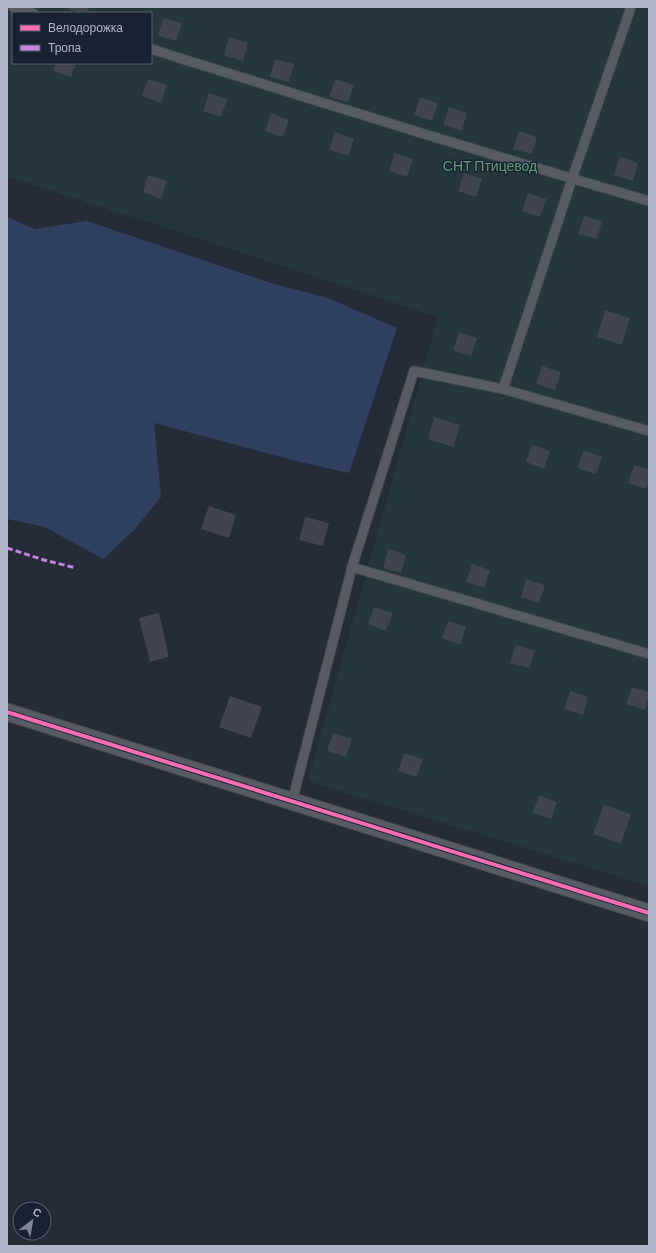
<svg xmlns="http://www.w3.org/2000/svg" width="656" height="1253" font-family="Barlow,sans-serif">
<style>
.green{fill:#23373d;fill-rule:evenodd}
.water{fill:#2f4060}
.building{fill:#3f444e}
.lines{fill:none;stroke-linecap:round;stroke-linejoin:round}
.lane-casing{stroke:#43474f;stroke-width:11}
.street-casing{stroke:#43474f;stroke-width:19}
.lane{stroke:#565b64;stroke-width:9}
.street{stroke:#565b64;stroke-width:17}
.quiet{stroke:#c483df;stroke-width:3;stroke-dasharray:6 3;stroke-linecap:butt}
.cycleway-casing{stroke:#192232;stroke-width:6}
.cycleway{stroke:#f96db3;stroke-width:4}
.labels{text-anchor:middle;stroke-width:3;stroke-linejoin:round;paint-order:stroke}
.park-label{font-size:14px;fill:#649d75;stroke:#192232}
</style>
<rect width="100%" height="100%" fill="#262c37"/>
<path class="green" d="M7,7H649V886L308,781L438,317L7,176ZM13,13H151V63H13Z"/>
<path class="water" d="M7,217L35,229L87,221L274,284L328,298L397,328L349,473L296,461L154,423L161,497L134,530L103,559L45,527L7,519Z"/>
<g class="building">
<path d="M69,7H89L88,13H81L69,9Z"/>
<path d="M163,18L182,23L176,41L158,36Z"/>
<path d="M229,37L248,43L243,61L224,55Z"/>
<path d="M275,59L294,64L289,82L270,77Z"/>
<path d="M55,63H76L71,77L53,71Z"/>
<path d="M148,79L167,85L161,103L142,96Z"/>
<path d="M335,79L354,85L348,102L329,97Z"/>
<path d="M209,93L227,99L221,117L203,111Z"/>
<path d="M420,97L438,103L432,121L414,115Z"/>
<path d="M449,107L467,113L462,131L443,125Z"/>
<path d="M271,113L289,120L283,137L265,131Z"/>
<path d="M519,131L537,137L532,154L513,149Z"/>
<path d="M335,132L354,139L348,156L329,150Z"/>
<path d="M395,153L413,159L407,177L389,171Z"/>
<path d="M620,157L638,163L633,181L614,175Z"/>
<path d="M464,173L482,179L476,197L458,191Z"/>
<path d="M148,175L167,181L161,199L143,192Z"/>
<path d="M528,193L546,199L540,217L522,211Z"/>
<path d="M584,216L602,221L597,239L578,234Z"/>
<path d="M605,310L630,318L622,345L597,337Z"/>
<path d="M459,332L477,338L471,356L453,350Z"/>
<path d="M542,366L561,372L555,390L536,384Z"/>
<path d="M434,417L460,425L453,447L428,439Z"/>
<path d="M532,445L550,451L544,469L526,462Z"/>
<path d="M584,450L602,457L596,474L577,468Z"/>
<path d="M634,465L649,470V481L646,489L628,483Z"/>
<path d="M209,506L236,515L229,538L201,529Z"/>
<path d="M305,517L329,523L323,546L299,540Z"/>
<path d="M388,549L406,555L401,573L383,568Z"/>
<path d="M472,564L490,570L484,588L466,582Z"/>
<path d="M526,579L545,585L539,603L521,597Z"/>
<path d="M374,607L393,613L386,631L368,624Z"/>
<path d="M159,613L169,657L150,662L139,618Z"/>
<path d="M448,621L466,627L460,645L442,638Z"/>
<path d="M516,645L535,651L529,668L510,663Z"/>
<path d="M632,687L649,692V697L645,710L626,704Z"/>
<path d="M570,691L588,697L583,715L564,709Z"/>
<path d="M230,696L262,707L251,738L219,727Z"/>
<path d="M333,733L352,739L346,757L327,751Z"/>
<path d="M404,753L423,759L417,777L398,771Z"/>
<path d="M539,795L557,802L551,819L533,813Z"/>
<path d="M604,805L631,814L621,844L593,834Z"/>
</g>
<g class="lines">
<defs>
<g id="lane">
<path d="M13,7L33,13"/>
<path d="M151,49C317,101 482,153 649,201"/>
<path d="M503,389L572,179L631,7"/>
<path d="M352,567L649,654"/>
<path d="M292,802L352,567L414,371L503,389L649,431"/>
</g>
<path id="street" d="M7,712L649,913"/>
</defs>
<use href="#lane" class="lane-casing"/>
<use href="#street" class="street-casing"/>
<use href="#lane" class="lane"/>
<use href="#street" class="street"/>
<path class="quiet" d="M7,548L44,560L76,568"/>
<defs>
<path id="cycleway" d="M7,712L649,913"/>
</defs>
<use href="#cycleway" class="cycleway-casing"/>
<use href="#cycleway" class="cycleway"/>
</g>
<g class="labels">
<g class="park-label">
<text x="490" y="171">СНТ Птицевод</text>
</g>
</g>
<rect width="656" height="1253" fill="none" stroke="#afb7c9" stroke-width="16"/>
<rect x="12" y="12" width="140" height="52" fill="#192232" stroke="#555e6e"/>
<rect x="20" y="25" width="20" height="6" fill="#f96db3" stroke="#555e6e"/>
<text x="48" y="32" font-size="12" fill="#afb7c9">Велодорожка</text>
<rect x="20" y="45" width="20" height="6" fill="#c483df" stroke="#555e6e"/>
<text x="48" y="52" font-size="12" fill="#afb7c9">Тропа</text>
<g transform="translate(32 1221) rotate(31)"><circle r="19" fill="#192232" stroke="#555e6e"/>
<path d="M0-3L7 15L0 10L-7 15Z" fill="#7f8696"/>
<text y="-6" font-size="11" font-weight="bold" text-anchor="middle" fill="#afb7c9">С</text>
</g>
</svg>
